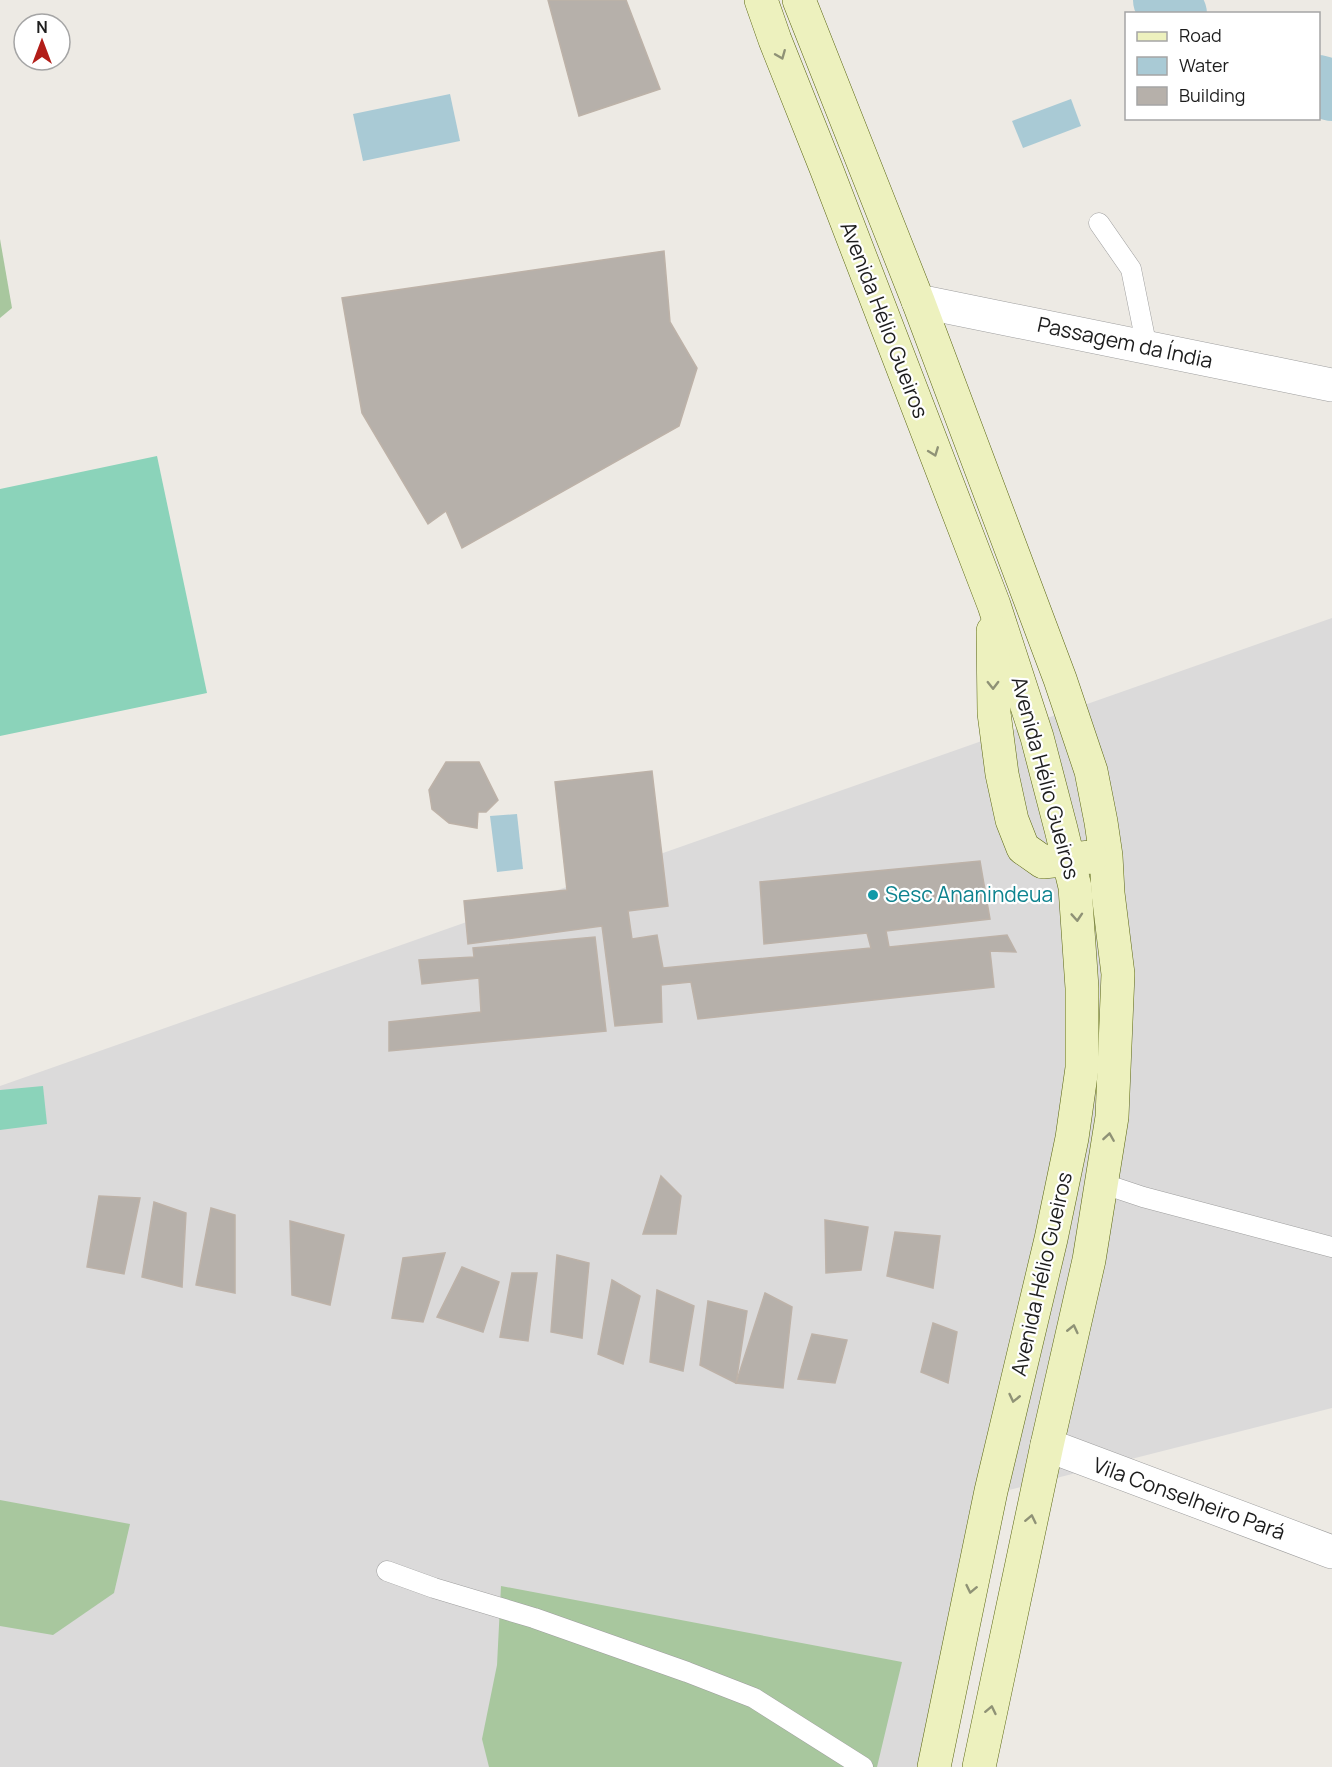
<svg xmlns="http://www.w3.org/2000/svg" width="1332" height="1767" font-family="Manrope,sans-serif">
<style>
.residential{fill:#dbdada}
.forest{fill:#a8c79e}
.pitch{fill:#8bd3ba}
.water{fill:#a9cad5}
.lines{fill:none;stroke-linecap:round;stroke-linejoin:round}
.river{stroke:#a9cad5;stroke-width:62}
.building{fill:#b6b0aa;stroke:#bdb2a8;stroke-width:1.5}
.service-casing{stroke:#9e9e9e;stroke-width:21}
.minor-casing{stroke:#9e9e9e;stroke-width:34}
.secondary-casing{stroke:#5a6612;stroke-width:34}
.service{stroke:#fff;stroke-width:20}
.minor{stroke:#fff;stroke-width:33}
.secondary{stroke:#edf1be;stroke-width:33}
.oneway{stroke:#8f9276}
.culture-dot{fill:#0f9aa8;stroke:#fff;stroke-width:2}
.labels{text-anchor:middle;stroke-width:4.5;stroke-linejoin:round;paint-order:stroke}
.street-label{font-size:21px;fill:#1d1d1d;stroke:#fff}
.culture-label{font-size:21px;fill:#0d838f;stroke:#fff;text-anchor:start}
</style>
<rect width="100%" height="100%" fill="#edeae4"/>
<path class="residential" d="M1332,618V1408L1001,1492L944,1767H0V1086Z"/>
<g class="forest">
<path d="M0,239L12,308L0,318Z"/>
<path d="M0,1500L130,1524L114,1593L53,1635L0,1626Z"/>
<path d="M501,1586L902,1662L877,1767H489L482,1739L497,1665Z"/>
</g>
<g class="pitch">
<path d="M157,456L207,693L0,736V489Z"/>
<path d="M43,1086L47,1124L0,1130V1090Z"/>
</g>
<g class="water">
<path d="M450,94L460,141L363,161L353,114Z"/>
<path d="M1071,99L1081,126L1023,148L1012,121Z"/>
<path d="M517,814L523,869L497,872L490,816Z"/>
</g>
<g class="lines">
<g class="river">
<path d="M1164,0L1176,14"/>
<path d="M1318,86L1332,90"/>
</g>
</g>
<g class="building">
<path d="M548,0H626L660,89L579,116Z"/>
<path d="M664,251L670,322L697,368L679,426L462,548L446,511L428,524L362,413L342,298Z"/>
<path d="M446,762H479L498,800L486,812H478L477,828L449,823L432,809L429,790Z"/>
<path d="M652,771L668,906L628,911L632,939L657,935L663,968L871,948L867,933L764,944L760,882L980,861L990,919L886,931L889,947L1007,935L1016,952L990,951L994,987L698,1019L691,982L661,985L662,1022L615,1026L602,926L468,944L464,901L567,890L555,782Z"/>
<path d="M595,937L606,1031L389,1051V1022L481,1012L479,978L422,984L419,960L474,957L473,948Z"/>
<path d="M661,1176L681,1196L676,1234H643Z"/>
<path d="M99,1196L140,1198L124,1274L87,1267Z"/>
<path d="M154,1202L186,1213L182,1287L142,1277Z"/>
<path d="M211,1208L235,1215V1293L196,1285Z"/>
<path d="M825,1220L868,1227L861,1270L826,1273Z"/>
<path d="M290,1221L344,1235L330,1305L292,1295Z"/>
<path d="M895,1232L940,1236L933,1288L887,1276Z"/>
<path d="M445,1253L423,1322L392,1318L403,1258Z"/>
<path d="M557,1255L589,1263L582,1338L551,1332Z"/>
<path d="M462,1267L499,1282L483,1332L437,1317Z"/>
<path d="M512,1273H537L528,1341L500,1337Z"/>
<path d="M612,1280L640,1296L623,1364L598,1354Z"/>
<path d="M657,1290L694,1306L683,1371L650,1362Z"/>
<path d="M765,1293L792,1307L783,1388L736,1383Z"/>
<path d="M708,1301L747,1311L736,1383L700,1365Z"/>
<path d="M933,1323L957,1332L948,1383L921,1372Z"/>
<path d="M812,1334L847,1340L835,1383L798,1379Z"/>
</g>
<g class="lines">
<defs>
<g id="service">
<path d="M1099,223L1131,269L1147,348"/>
<path d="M1101,1183L1143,1197L1332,1247"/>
<path d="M387,1571L434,1588L534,1618L687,1672L754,1698L863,1767"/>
</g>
<g id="minor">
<path d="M918,301L1332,385"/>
<path d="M1047,1445L1332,1552"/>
</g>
<g id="secondary">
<path d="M761,0L775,40L826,168L994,605L1037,737L1061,829L1075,887L1082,988V1068L1072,1138L1051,1239L991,1491L934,1767"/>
<path d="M799,0L918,301L1060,679L1091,771L1101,822L1106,856L1108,893L1118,974L1112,1117L1089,1260L1047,1445L979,1767"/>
<path d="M993,631L994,713L1002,774L1012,820L1023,848L1043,862L1091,857"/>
</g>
</defs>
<use href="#service" class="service-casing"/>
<use href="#minor" class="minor-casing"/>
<use href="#secondary" class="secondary-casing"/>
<use href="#service" class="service"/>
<use href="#minor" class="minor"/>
<use href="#secondary" class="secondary"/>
</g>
<defs><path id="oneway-chevron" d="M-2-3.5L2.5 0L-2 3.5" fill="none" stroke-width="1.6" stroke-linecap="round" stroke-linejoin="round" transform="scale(1.5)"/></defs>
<g class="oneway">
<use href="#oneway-chevron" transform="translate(781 55) rotate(68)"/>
<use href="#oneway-chevron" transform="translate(934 452) rotate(69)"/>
<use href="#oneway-chevron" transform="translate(993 685) rotate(89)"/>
<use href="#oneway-chevron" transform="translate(1077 917) rotate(86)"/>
<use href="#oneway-chevron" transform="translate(1109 1137) rotate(-81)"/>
<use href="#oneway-chevron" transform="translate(1073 1329) rotate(-77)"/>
<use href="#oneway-chevron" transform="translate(1014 1398) rotate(103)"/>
<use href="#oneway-chevron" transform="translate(1031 1519) rotate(-78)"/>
<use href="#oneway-chevron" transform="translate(971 1589) rotate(102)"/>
<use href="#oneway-chevron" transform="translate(991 1710) rotate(-78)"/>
</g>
<circle class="culture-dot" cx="873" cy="895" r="6"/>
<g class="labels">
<g class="street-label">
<text transform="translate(884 320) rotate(69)" y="7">Avenida Hélio Gueiros</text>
<text transform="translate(1125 343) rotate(12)" y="7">Passagem da Índia</text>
<text transform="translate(1045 778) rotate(75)" y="7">Avenida Hélio Gueiros</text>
<text transform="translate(1042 1274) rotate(-77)" y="7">Avenida Hélio Gueiros</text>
<text transform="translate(1189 1499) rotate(20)" y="7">Vila Conselheiro Pará</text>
</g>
<g class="culture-label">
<text x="885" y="902">Sesc Ananindeua</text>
</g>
</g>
<rect x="1125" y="12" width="195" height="108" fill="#ffffff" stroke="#a5a5a5" stroke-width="1.5"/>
<rect x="1137" y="32" width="30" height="9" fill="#edf1be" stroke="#a5a5a5" stroke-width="1.5"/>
<text x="1179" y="42" font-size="18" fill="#1d1d1d">Road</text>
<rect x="1137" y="57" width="30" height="18" fill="#a9cad5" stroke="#a5a5a5" stroke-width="1.5"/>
<text x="1179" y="72" font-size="18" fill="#1d1d1d">Water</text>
<rect x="1137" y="87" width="30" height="18" fill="#b6b0aa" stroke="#a5a5a5" stroke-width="1.5"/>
<text x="1179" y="102" font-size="18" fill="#1d1d1d">Building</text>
<g transform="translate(42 42)"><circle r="28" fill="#ffffff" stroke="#a5a5a5" stroke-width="1.5"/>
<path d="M0-4.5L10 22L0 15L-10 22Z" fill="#b21d18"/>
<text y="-9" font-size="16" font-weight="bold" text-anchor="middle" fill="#1d1d1d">N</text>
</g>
</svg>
